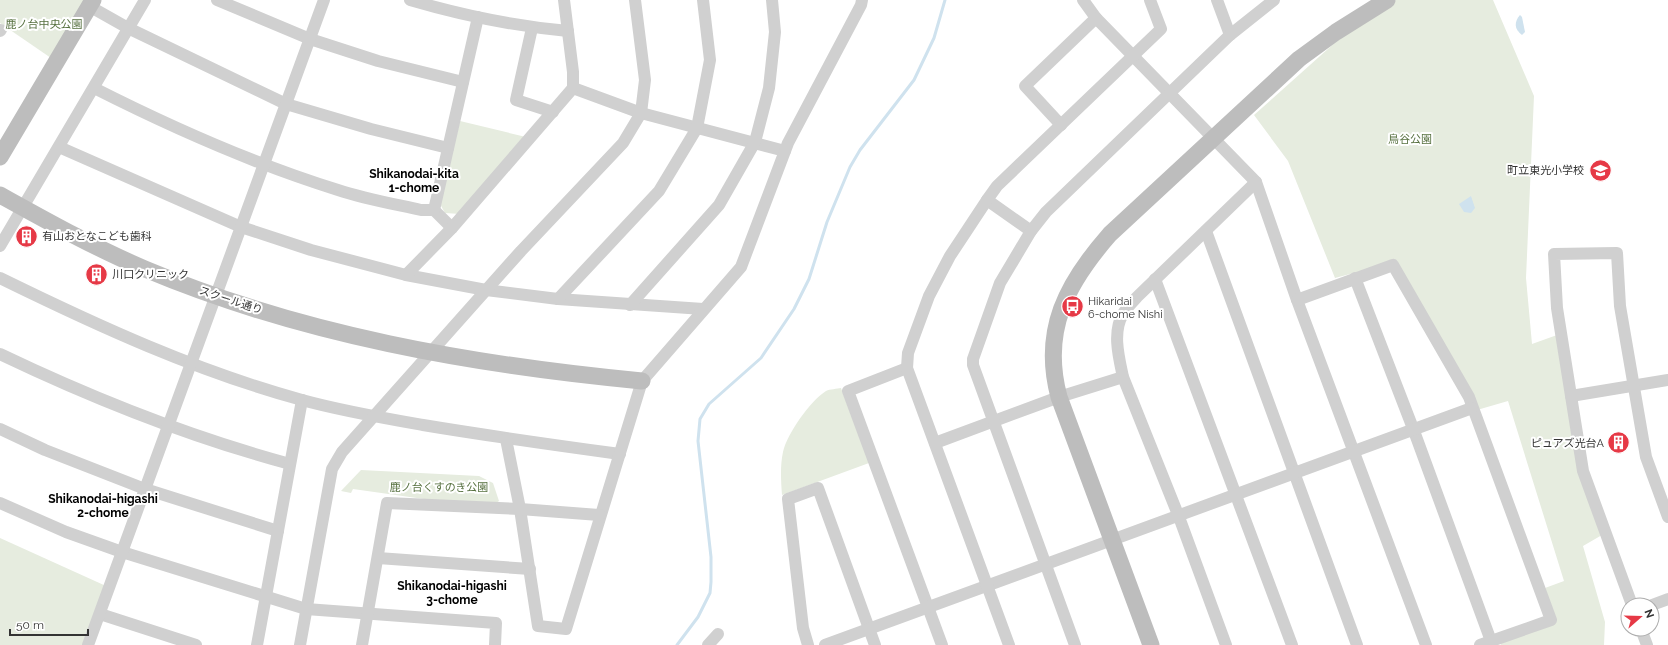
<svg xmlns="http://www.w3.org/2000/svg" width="1668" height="645" font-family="Raleway,'Noto Sans JP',sans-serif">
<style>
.green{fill:#e6ecdf}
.water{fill:#cfe2ee}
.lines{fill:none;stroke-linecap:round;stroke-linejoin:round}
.stream{stroke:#cfe2ee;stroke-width:3}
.street{stroke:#d0d0d0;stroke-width:12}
.secondary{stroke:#bdbdbd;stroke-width:17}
.labels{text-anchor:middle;stroke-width:4;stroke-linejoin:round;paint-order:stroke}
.park-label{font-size:11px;fill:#56703f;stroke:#fff}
.poi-label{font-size:11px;fill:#333;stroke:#fff;text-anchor:start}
.street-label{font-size:11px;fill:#333;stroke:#fff}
.neighbourhood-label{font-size:12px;font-weight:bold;fill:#000;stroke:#fff}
</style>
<rect width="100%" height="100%" fill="#fff"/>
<g class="green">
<path d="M0,0H86L51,58L0,23Z"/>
<path d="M1396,0H1493L1534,96L1526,278L1532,344L1557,335L1602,535L1583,546L1605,622L1604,645H1501L1500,643L1556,622L1545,588L1564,581L1508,401L1477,410L1395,262L1335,278L1288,161L1254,115L1348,31Z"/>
<path d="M460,121L526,137L460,214L445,213L440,204Z"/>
<path d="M841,388L869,463L782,495C781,480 780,466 783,452C787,434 810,401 826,391C830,389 837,389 841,388Z"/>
<path d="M361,470L479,476L493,483L499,501L495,504L431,500L353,489L351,493L341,491Z"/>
<path d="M0,538L106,586L84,645H0Z"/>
</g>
<g class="water">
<path d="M1520,15L1522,17L1525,32L1522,35C1514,29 1514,22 1520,15Z"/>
<path d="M1471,196L1475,208L1471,213L1464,212L1459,204Z"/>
</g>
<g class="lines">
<path class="stream" d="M677,645L698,617L710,593L711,582V557L698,441L700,419L709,404L761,358L794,309L809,279L827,222L850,167L860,150L914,80L934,38L945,0"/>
<g class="street">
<path d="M217,0L310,39L378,61L463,82"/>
<path d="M410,0C461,15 514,26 568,31"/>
<path d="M1083,0L1096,18L1256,182L1297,300L1426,645"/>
<path d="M1217,0L1230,35"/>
<path d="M89,6L128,28L286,104L371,129L448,148"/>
<path d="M532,28L516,100L553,112"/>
<path d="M0,31L1,30"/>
<path d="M94,88C173,128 254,164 338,190C365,199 394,204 421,210H434L452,228"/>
<path d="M573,88L641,113L785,151"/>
<path d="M1061,125L1025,86L1096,18"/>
<path d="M59,147L241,227L311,250L406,275L486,290L558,299L703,309"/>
<path d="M987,200L1031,231"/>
<path d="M434,210L478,17"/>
<path d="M1206,231L1357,645"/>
<path d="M0,246L145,0"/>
<path d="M406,275L452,228L573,88V72L564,0"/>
<path d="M0,278C98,326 196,371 302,400C342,411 383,418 423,425C489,436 554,445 620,454"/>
<path d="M1355,278L1414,431L1491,641"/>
<path d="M1155,279L1292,645"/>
<path d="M558,299L659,191L697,128L710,60L703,0"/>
<path d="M1297,300L1393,265L1469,397L1551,620L1480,645"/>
<path d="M630,305L719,205L755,142L769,88L775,32L772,0"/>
<path d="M0,354C94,399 190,437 290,464"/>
<path d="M907,368L848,391L942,645"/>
<path d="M1571,396L1668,380"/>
<path d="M0,429L45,450L145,489L278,531"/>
<path d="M506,439L520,509L538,626L566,629L642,381L741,267L788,143L861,5L862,0"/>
<path d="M935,443L1059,397L1123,377"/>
<path d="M0,503L66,532L122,552L306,609L496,623L495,645"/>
<path d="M378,558L530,569"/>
<path d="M1632,605L1583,471L1557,308L1554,254L1617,253L1620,306L1646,457L1668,517"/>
<path d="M1652,605L1668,599"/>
<path d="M100,614L196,645"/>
<path d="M1641,629L1647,645"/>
<path d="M88,645L324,0"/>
<path d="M257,645L302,400"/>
<path d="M300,645L332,469L342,452L521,251L623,143L641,113L645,80L635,0"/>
<path d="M362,645L387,503L520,509L599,515"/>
<path d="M708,645L718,634"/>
<path d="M808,645L803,628L788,499L818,488L875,645"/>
<path d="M825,645L1472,408"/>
<path d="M1009,645L907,368L908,353L929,296L950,256L987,200L997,186L1161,29L1150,0"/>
<path d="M1075,645L973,365V359L1000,283L1031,231L1046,212L1230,35L1274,0"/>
<path d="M1226,645L1179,517L1123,377C1119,358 1112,332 1123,314C1126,308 1133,302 1137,297L1256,182"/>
</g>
<g class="secondary">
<path d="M0,157L93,0"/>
<path d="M0,195C47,221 95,248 145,269C302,335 473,365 642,381"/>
<path d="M1151,645L1059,397C1041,330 1067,283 1110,234L1299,59L1336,32L1387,0"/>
</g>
</g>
<defs>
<symbol id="school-disc" viewBox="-11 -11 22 22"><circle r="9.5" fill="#e63946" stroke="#fff"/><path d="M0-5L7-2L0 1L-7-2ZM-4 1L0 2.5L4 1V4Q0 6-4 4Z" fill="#fff"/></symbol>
<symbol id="building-disc" viewBox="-11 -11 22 22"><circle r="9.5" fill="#e63946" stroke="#fff"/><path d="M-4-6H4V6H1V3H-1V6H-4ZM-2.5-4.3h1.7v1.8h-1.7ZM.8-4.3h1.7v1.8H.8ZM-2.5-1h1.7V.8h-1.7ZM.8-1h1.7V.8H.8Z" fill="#fff"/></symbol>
<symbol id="bus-disc" viewBox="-11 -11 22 22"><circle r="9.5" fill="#e63946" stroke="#fff"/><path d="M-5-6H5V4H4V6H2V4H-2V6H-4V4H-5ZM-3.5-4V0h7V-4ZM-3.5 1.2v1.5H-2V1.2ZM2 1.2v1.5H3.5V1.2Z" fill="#fff"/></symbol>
</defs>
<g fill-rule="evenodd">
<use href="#school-disc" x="1588" y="158" width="25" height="25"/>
<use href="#building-disc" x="14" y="224" width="25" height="25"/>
<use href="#building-disc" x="84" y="262" width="25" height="25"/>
<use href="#bus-disc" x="1060" y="294" width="25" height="25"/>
<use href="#building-disc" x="1606" y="430" width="25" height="25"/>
</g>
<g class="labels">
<g class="park-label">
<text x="44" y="28">鹿ノ台中央公園</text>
<text x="1410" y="143">鳥谷公園</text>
<text x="439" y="491">鹿ノ台くすのき公園</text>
</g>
<g class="poi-label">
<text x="1584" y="174" text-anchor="end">町立東光小学校</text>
<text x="42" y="240">有山おとなこども歯科</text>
<text x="112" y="278">川口クリニック</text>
<text x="1088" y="305">Hikaridai<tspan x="1088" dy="13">6-chome Nishi</tspan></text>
<text x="1604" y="447" text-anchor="end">ピュアズ光台A</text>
</g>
<g class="street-label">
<text transform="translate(231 300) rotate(18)" y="4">スクール通り</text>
</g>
<g class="neighbourhood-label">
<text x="414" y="178">Shikanodai-kita<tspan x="414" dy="14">1-chome</tspan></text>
<text x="103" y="503">Shikanodai-higashi<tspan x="103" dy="14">2-chome</tspan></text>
<text x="452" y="590">Shikanodai-higashi<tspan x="452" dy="14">3-chome</tspan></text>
</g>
</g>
<g transform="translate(1640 617) rotate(70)"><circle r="19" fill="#ffffff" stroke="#adadad"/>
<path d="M0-3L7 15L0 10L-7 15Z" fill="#e63946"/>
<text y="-6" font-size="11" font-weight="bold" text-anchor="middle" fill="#333333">N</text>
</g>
<path d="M10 629v6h78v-6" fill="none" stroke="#333333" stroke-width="2"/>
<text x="16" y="629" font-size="12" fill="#333333" stroke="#ffffff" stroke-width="3" paint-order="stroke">50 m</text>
</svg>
